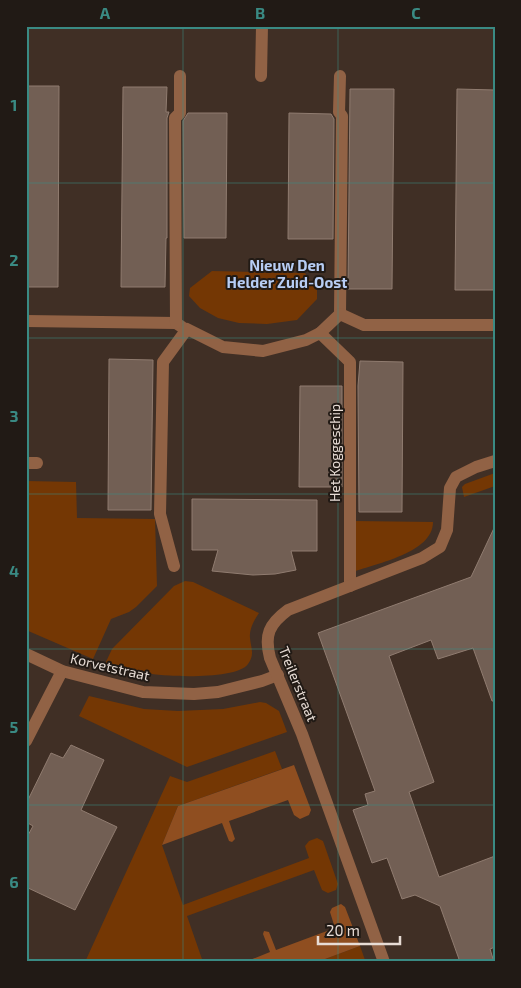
<svg xmlns="http://www.w3.org/2000/svg" width="521" height="988" font-family="'Exo 2',sans-serif">
<style>
.green{fill:#743704}
.forest{fill:#8f4e20}
.building{fill:#725f54;stroke:#907c70}
.lines{fill:none;stroke-linecap:round;stroke-linejoin:round}
.minor{stroke:#916245;stroke-width:12}
.grid{fill:none;stroke:#3a8a83;stroke-width:1;stroke-opacity:0.55}
.labels{text-anchor:middle;stroke-width:4;stroke-linejoin:round;paint-order:stroke}
.street-label{font-size:14px;fill:#e7dcd5;stroke:#211a15}
.neighbourhood-label{font-size:15px;font-weight:bold;fill:#b7cdf4;stroke:#211a15}
.neatline{fill:none;stroke:#3a8a83;stroke-width:2}
.grid-label{font-size:16px;text-anchor:middle;font-weight:bold;fill:#3a8a83}
</style>
<rect width="100%" height="100%" fill="#402f25"/>
<g class="green">
<path d="M212,271L305,273L317,290V299L297,320L267,324L239,323L218,318L200,308L189,296L190,288Z"/>
<path d="M495,473V486L464,497L462,487L465,484Z"/>
<path d="M26,481L76,482L77,518L155,519L157,586L136,607L129,612L111,619L93,659L26,630Z"/>
<path d="M354,521L433,522C433,553 377,563 353,572Z"/>
<path d="M185,581L193,582L259,613C254,620 249,630 250,638C251,649 255,654 248,664C237,680 165,677 146,673C132,671 119,667 105,664L112,649L174,586Z"/>
<path d="M89,696L144,709L178,711L223,709L260,702L266,703L279,711L287,732L187,767L79,716Z"/>
<path d="M275,751L282,769L178,806L162,845L183,905L309,858L305,846L309,841L317,838L323,841L338,884L336,890L328,893L322,890L314,870L187,916L203,962H85L170,776L187,782Z"/>
<path d="M360,946L365,960L361,962H317Z"/>
</g>
<g class="forest">
<path d="M294,765L311,810L309,815L300,819L294,815L288,800L229,821L235,839L232,842L229,841L222,823L162,845L178,806Z"/>
<path d="M341,904L345,907L360,946L317,962H245L270,952L263,934L264,931L269,932L276,950L335,928L330,912L332,908Z"/>
</g>
<g class="building">
<path d="M26,86H59L58,287H26Z"/>
<path d="M123,87H167L166,112H169L167,118V238H166L165,287H121Z"/>
<path d="M350,89H394L392,289H348Z"/>
<path d="M457,89L495,90V290H455Z"/>
<path d="M188,113H227L226,238H184L183,121Z"/>
<path d="M289,113L331,114L334,119L333,239H288Z"/>
<path d="M109,359L153,360L151,510H108Z"/>
<path d="M360,361L403,362L402,512H359L358,386Z"/>
<path d="M300,386H342V487H299Z"/>
<path d="M192,499L317,500V551H291L296,570L275,574L253,575L212,571L218,550H192Z"/>
<path d="M495,526V701H492L473,648L438,659L431,640L389,656L434,782L409,792L439,877L495,856V947L490,949L494,962H460L440,906L415,895L402,899L387,858L372,863L353,810L368,805L365,794L375,791L318,633L471,577Z"/>
<path d="M71,745L104,760L81,810L117,827L75,910L26,887V839L33,826L26,822V804L51,753L63,758Z"/>
</g>
<g class="lines">
<g class="minor">
<path d="M261,76L262,26"/>
<path d="M340,76L339,112L342,116L340,314"/>
<path d="M26,321L176,323L182,327"/>
<path d="M176,323L175,118L180,113V76"/>
<path d="M320,333L340,314L364,325H495"/>
<path d="M26,463H37"/>
<path d="M174,566L160,514L163,362L187,329L223,347L263,351L306,340L320,333L350,362V586"/>
<path d="M26,654L62,671L143,692L194,694L218,692L262,681L278,675"/>
<path d="M26,741L62,671"/>
<path d="M384,962L302,734L270,658C264,635 269,624 288,610L422,558L440,547L447,530L450,488L456,477L476,467L495,461"/>
</g>
</g>
<path class="grid" d="M183,26V962M338,26V962M26,183H495M26,338H495M26,494H495M26,649H495M26,805H495"/>
<g class="labels">
<g class="street-label">
<text transform="translate(335 453) rotate(-90)" y="5">Het Koggeschip</text>
<text transform="translate(110 667) rotate(13)" y="5">Korvetstraat</text>
<text transform="translate(298 684) rotate(68)" y="5">Treilerstraat</text>
</g>
<g class="neighbourhood-label">
<text x="287" y="271">Nieuw Den<tspan x="287" dy="17">Helder Zuid-Oost</tspan></text>
</g>
</g>
<rect width="521" height="988" fill="none" stroke="#211a15" stroke-width="55"/>
<path d="M318 936v8h82v-8" fill="none" stroke="#e7dcd5" stroke-width="2.5"/>
<text x="326" y="936" font-size="15" fill="#e7dcd5" stroke="#211a15" stroke-width="4" paint-order="stroke">20 m</text>
<rect x="28" y="28" width="466" height="932" class="neatline"/>
<g class="grid-label">
<text x="105" y="19">A</text>
<text x="260" y="19">B</text>
<text x="416" y="19">C</text>
<text x="14" y="111">1</text>
<text x="14" y="266">2</text>
<text x="14" y="422">3</text>
<text x="14" y="577">4</text>
<text x="14" y="733">5</text>
<text x="14" y="888">6</text>
</g>
</svg>
